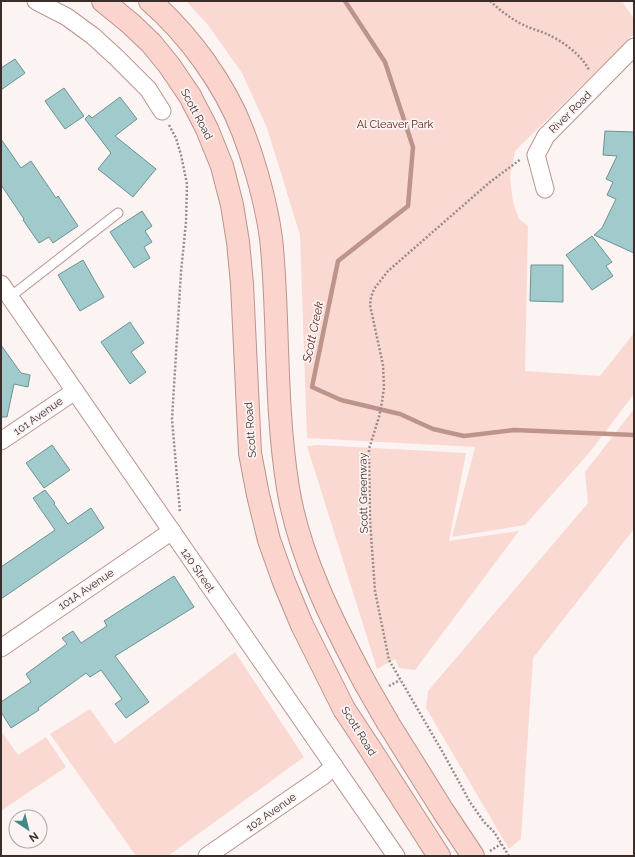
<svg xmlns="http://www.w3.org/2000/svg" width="635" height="857" font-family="Raleway,sans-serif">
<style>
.green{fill:#fad9d2}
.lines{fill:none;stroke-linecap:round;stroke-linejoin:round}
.stream{stroke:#bd948c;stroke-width:4.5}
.building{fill:#a0cacb;stroke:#6b9393}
.service-casing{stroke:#b9958e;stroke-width:11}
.minor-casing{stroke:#b9958e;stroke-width:19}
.secondary-casing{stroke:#b9958e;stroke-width:24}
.path{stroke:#978c8a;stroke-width:2.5;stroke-dasharray:2 2;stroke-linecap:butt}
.service{stroke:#fff;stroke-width:9}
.minor{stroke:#fff;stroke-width:17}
.secondary{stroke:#fcd4ce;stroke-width:22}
.secondary-bridge-casing{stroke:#b9958e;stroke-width:24;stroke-linecap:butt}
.secondary-bridge{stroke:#fcd4ce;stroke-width:22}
.labels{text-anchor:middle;stroke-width:3.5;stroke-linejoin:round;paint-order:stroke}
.street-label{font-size:11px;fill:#3b2d2a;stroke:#fcf4f3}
.park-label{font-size:11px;fill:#5b1d14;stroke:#fcf4f3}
.water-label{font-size:12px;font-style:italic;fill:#66271d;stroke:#fcf4f3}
</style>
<rect width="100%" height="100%" fill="#fcf4f3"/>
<g class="green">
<path d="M186,1H622L634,19V34L515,151L510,177L513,202L519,219L528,226L525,371L600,376L634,333V394L589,453L525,525L452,537L475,447L307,438L300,235L267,128L242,73L208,25Z"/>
<path d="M634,409V529L533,658L521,839L509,849L426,708L428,691L588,503L585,472Z"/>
<path d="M318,445L466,453L449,541L519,531L415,670L399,668L395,659L377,669L307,446Z"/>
<path d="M235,652L304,757L168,856H136L50,734L90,709L115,744Z"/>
<path d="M1,731L18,755L46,737L66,767L1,811Z"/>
</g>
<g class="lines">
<path class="stream" d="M345,1L385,62L413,147L408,206L338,261L312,387L341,400L400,414L433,429L464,436L514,430L634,435"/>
</g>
<g class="building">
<path d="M15,59L25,73L1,90V68Z"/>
<path d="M64,88L84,116L65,129L45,101Z"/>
<path d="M120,97L137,119L115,136L156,169L133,197L98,169L111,153L85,119L89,115L92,118Z"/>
<path d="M605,131L634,132V253L594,235L602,228L616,199L607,195L613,182L606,179L617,156L603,155Z"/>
<path d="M1,139L21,168L31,161L56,198L58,196L78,226L53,243L49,237L39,243L23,220L24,219L1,185Z"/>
<path d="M142,211L152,226L145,231L152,242L144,247L150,258L134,268L110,232Z"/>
<path d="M592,236L612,262L606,266L613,276L592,290L566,255Z"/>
<path d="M83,260L104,297L80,311L58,275Z"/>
<path d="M531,265H563V302L530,301Z"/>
<path d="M130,322L144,343L131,352L146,372L130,384L101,342Z"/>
<path d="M1,345L21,373L30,375L28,387L14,384L7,417H1Z"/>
<path d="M52,445L70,470L44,488L26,463Z"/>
<path d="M45,490L55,503L54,504L68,524L91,508L104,528L1,599V567L55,530L33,498Z"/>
<path d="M174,576L194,607L115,656L149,702L126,718L115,704L122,699L101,670L90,677L86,673L38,708L39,710L11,728L1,712V702L31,682L26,674L67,644L62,638L73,631L81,643L107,626L104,621Z"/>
</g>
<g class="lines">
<defs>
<path id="service" d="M10,297L118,213"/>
<g id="minor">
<path d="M36,1L67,17L93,36L117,58L148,89L162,111"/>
<path d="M545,189L536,155L546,136L634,47"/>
<path d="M1,284L396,856"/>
<path d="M1,441L75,391"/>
<path d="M1,648L172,531"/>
<path d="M207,856L323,776L334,766"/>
</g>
<g id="secondary">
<path d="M103,1L131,24L151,43L169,65L190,96L207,129L222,166L232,205L238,242L242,284L250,453L258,495L269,540L284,582L302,625L344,709"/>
<path d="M150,1C188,34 225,84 243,132C248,145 253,160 257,174C263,195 268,216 271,238C274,265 275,292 276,319C278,376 279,432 288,488C299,556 333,623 365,683"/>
<path d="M388,723L443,811L473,856"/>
<path d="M369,747L439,856"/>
</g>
</defs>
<use href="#service" class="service-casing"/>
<use href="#minor" class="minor-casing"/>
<use href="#secondary" class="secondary-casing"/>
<g class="path">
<path d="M490,1C501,11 512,20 526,26C532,29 540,31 547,34C562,41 581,54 589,70"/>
<path d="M169,125L176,138L181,155L187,184L186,222L181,272L172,419L180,512"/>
<path d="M389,686L400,680"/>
<path d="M490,851L501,844"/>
<path d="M509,856L494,832L484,822L470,802L442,751L389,660L375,591L370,520L369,449L379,417L382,402L384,387L383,365L370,305L371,297L374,289L388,271L490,182L521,159"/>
</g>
<use href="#service" class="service"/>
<use href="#minor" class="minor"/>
<use href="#secondary" class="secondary"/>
<defs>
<g id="secondary-bridge">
<path d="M365,683L388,723"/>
<path d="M344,709L369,747"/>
</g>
</defs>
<use href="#secondary-bridge" class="secondary-bridge-casing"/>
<use href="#secondary-bridge" class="secondary-bridge"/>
</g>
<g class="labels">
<g class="street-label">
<text transform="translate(570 112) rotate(-45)" y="4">River Road</text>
<text transform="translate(197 114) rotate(62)" y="4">Scott Road</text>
<text transform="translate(38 416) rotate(-35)" y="4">101 Avenue</text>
<text transform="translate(250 430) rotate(-94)" y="4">Scott Road</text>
<text transform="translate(363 493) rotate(-91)" y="4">Scott Greenway</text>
<text transform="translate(198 570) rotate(55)" y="4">120 Street</text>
<text transform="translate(86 589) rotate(-34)" y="4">101A Avenue</text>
<text transform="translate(359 731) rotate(58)" y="4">Scott Road</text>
<text transform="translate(271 812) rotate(-35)" y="4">102 Avenue</text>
</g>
<g class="park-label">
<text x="395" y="128">Al Cleaver Park</text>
</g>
<g class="water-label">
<text transform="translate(313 332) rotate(-78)" y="4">Scott Creek</text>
</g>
</g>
<rect width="635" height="857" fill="none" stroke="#3b2d2a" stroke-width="4"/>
<g transform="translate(28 829) rotate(145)"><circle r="19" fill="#fcf4f3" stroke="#afa4a3"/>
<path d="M0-3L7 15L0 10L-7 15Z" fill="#41898a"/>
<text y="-6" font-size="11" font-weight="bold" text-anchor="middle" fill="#3b2d2a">N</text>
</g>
</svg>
